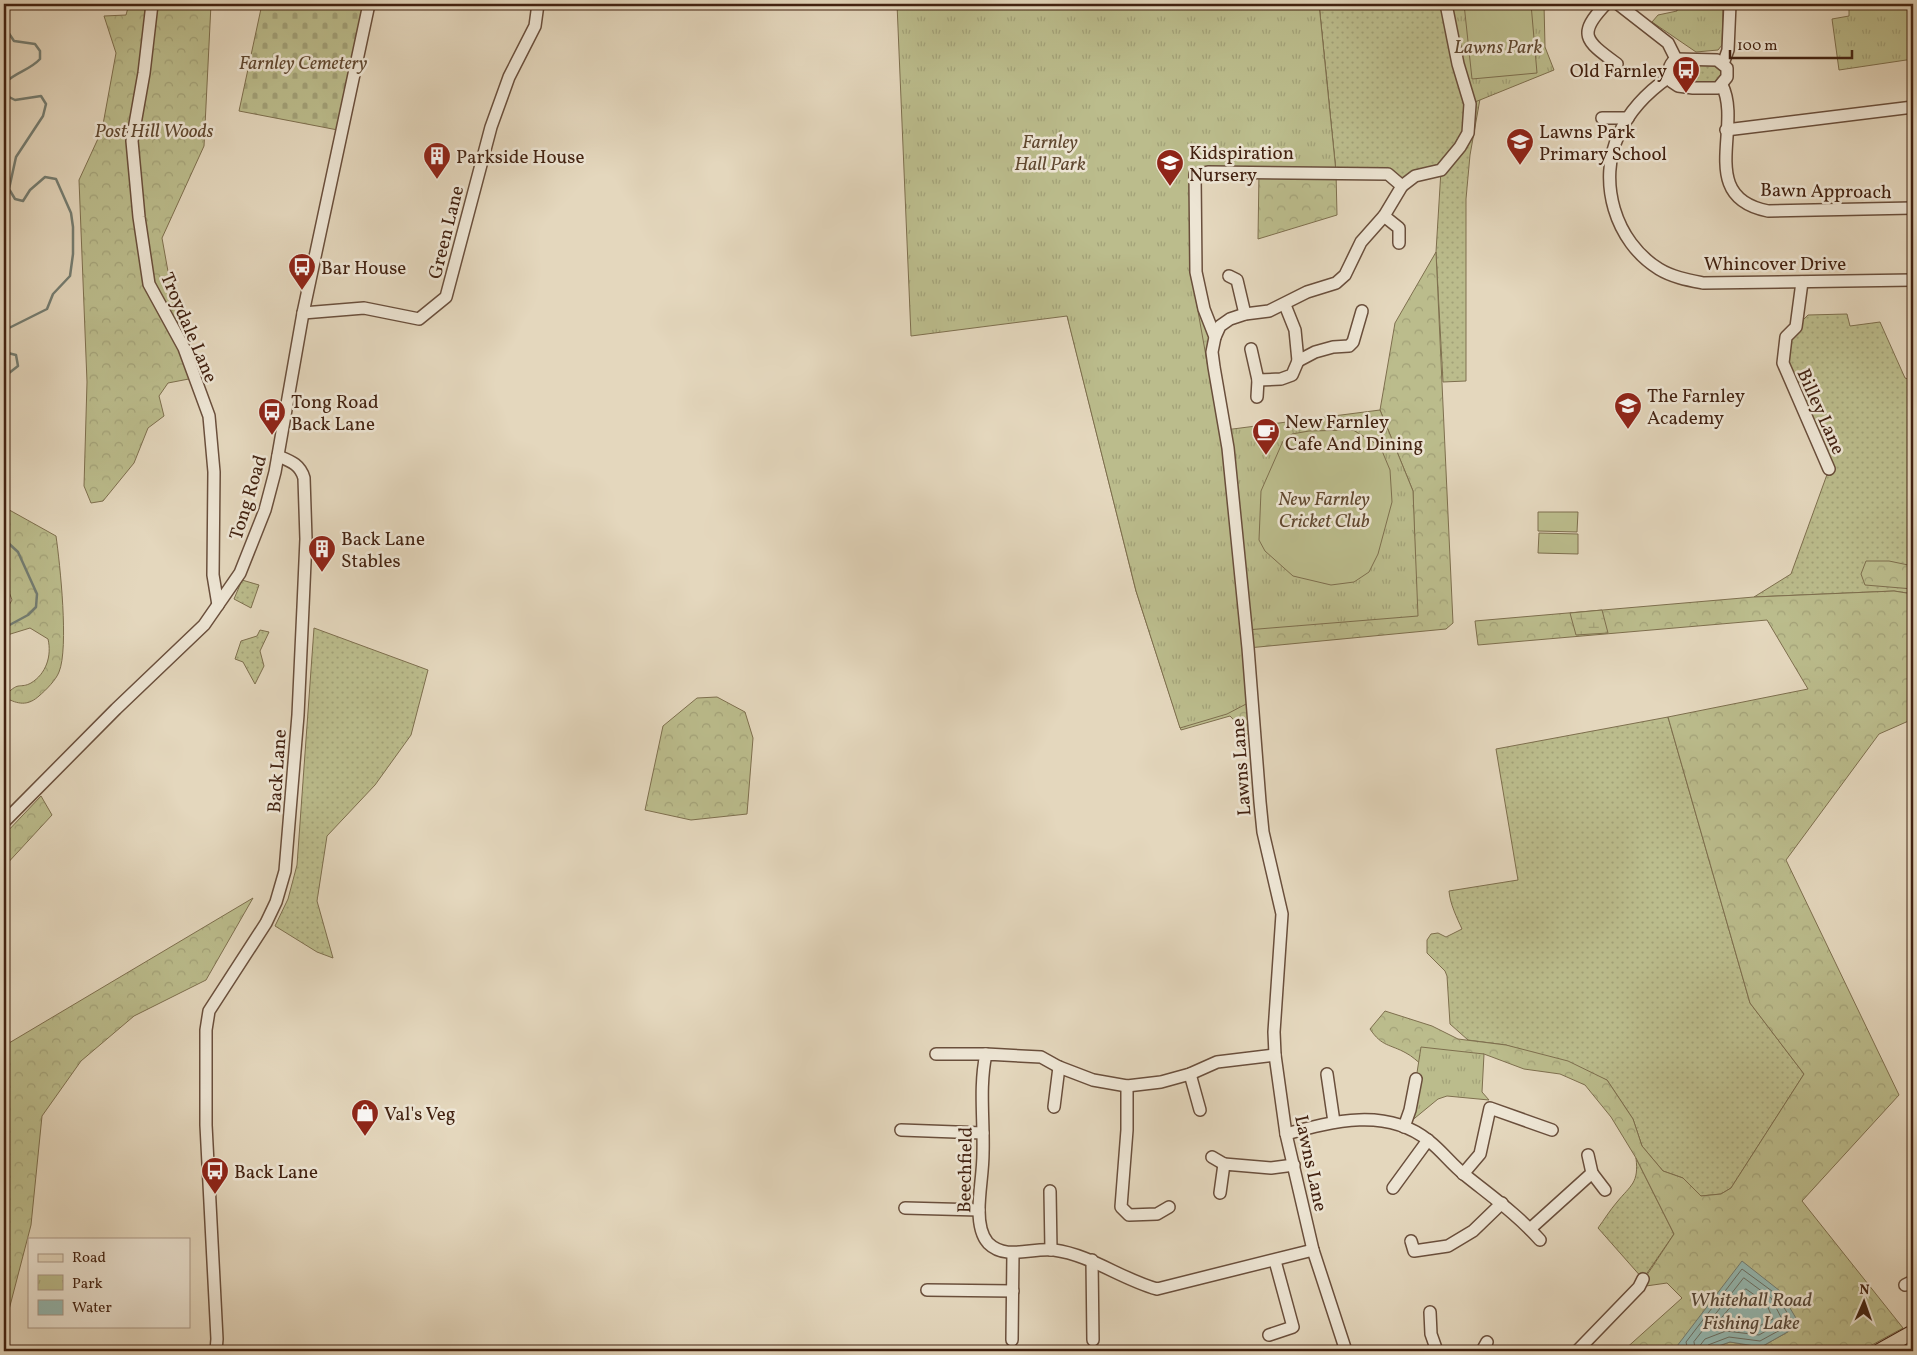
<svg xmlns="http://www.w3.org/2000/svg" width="1917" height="1355" font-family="Vollkorn,serif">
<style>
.grass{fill:url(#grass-dots);stroke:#7e6f4e}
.forest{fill:url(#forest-crowns);stroke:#7e6f4e}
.wetland{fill:url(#wetland-marsh);stroke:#7e6f4e}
.cemetery{fill:url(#cemetery-stones);stroke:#7e6f4e}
.park{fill:url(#park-tufts);stroke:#7e6f4e}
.pitch{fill:#bbbc8c;stroke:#7e6f4e}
.water{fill:#95b9b2;stroke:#747d72}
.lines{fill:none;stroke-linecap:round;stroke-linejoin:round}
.shore{stroke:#6c6e62;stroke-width:1}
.stream{stroke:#747d72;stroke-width:2.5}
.minor-casing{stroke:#6a4f3c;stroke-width:14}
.major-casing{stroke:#422211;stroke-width:16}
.minor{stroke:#ede5d4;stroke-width:11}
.major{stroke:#e4d7bd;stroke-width:14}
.labels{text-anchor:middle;stroke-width:5;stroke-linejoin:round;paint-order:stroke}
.park-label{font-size:19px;font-style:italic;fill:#604830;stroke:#ede5d4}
.poi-label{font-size:19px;fill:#422211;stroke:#ede5d4;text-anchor:start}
.street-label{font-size:19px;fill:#422211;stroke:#ede5d4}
.water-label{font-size:20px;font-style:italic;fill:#574839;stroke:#ede5d4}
</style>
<defs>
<pattern id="grass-dots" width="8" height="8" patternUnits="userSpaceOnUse" patternTransform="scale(1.25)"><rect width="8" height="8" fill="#bbbc8c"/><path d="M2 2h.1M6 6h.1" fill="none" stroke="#a2a178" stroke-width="1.8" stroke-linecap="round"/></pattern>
<pattern id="forest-crowns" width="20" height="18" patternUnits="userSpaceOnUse" patternTransform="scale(1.25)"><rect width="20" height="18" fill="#bbbc8c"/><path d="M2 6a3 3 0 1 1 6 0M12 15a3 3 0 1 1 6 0" fill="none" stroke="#a2a178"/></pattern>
<pattern id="wetland-marsh" width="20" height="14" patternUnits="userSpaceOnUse" patternTransform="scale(1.25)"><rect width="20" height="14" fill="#bbbc8c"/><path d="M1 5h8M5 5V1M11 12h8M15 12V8" fill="none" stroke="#a2a178"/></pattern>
<pattern id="cemetery-stones" width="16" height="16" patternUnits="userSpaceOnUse" patternTransform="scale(1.25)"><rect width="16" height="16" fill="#bbbc8c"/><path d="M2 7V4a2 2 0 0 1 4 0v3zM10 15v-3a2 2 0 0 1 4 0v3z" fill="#a2a178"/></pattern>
<pattern id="park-tufts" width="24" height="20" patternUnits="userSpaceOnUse" patternTransform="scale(1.25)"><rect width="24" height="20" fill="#bbbc8c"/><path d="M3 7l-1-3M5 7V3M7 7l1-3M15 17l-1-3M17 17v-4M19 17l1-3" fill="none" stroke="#a2a178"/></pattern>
</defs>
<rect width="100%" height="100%" fill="#e4d7bd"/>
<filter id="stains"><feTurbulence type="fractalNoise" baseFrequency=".004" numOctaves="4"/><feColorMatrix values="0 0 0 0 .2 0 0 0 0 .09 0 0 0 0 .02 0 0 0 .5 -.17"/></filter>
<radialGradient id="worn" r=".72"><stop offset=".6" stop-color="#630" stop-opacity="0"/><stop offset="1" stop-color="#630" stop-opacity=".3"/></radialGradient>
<g class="grass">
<path d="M1319,4H1446L1471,104L1480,99L1470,155L1466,199V381L1443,382L1436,252L1441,170L1402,186L1388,174L1336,172Z"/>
<path d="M1679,64H1715L1721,72L1720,77L1714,84L1683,82L1677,79L1674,73Z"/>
<path d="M1847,314L1850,326L1880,322L1905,378L1913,381V594L1894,591L1754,597L1791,574L1829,469L1783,363L1796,327L1808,315Z"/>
<path d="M242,580L259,585L251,608L234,599Z"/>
<path d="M314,628L428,670L411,735L375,785L327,836L317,901L333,958L317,952L275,926L288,899L297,865Z"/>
<path d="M260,630L269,632L260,651L264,666L255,684L243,662L235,659L241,641L257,636Z"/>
<path d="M1668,717L1750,1003L1804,1074L1731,1188L1721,1194L1701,1196L1683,1178L1663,1171L1642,1146L1633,1119L1607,1080L1506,1045L1468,1040L1450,1024L1447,976L1445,971L1427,953V940L1431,934L1438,933L1446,937L1462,929C1457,918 1450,904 1449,891L1518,880L1496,749Z"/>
<path d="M1636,1158L1674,1234L1643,1279L1598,1228C1604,1220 1610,1210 1617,1202C1631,1185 1639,1183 1636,1158Z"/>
</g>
<g class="forest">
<path d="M129,4H211L204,146L162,238L169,277L194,378L168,383L159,396L164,416L148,428L134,463L103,501L91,503L84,486L87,382L79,180L102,130L116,53L104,16L126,15Z"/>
<path d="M1319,4L1336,172L1337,215L1258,239L1259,172L1195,175L1181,225L1209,321L1225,430L1417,616L1413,491L1380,410L1395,323L1436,252L1453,623L1446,629L1248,648L1256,743L1230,716L1181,730L1136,591L1067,315Z"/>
<path d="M4,507L56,536C60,564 69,648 59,672C56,680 46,690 39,696C29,705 20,705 8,699L7,694C19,681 20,689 31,683C46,674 52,656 48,639L30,628L4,636V614L12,600L4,578Z"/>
<path d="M1866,561H1889L1913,566V589L1865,585L1861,574Z"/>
<path d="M1894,591L1913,594V719L1879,734L1786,860L1899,1095L1802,1201L1903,1328L1861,1351H1704L1730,1342L1761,1347L1800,1325L1677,1346L1688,1351H1623L1682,1298L1667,1283L1639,1287L1674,1234L1636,1158L1611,1117L1585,1085L1560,1074L1524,1069L1484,1054L1422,1065C1417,1061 1412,1056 1406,1053C1390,1044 1382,1047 1370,1029L1385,1011L1432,1026L1458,1039L1506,1045L1568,1061L1607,1080L1633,1119L1642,1146L1663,1171L1683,1178L1701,1196L1721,1194L1731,1188L1804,1074L1750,1003L1668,717L1808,689L1767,620L1478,645L1475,621L1754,597Z"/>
<path d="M717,697L745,712L753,738L747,814L691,820L645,810L663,726L697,698Z"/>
<path d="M41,796L52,815L4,867V835Z"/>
<path d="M253,898L206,980L134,1016L81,1061L42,1116L31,1225L4,1329V1046Z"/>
</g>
<path class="wetland" d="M1602,610L1608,633L1576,635L1570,613Z"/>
<path class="cemetery" d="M262,4H369L343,131L239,111Z"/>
<g class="park">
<path d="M897,4H1319L1336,172L1195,175L1191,272L1222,446L1248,703L1227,714L1180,728L1136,591L1067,316L911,336Z"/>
<path d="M1447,4H1544L1545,47L1554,70L1470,104Z"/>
<path d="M1677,4H1723L1722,45L1718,50L1696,52L1652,22L1658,15L1677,11Z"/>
<path d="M1849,4H1913V59L1839,70L1832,19L1849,16Z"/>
<path d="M1380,410L1413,491L1418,616L1246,630L1225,430Z"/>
<path d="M1421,1047L1484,1054L1482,1092L1489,1100L1447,1096L1438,1099L1404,1127L1416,1079Z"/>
</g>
<g class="pitch">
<path d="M1464,4H1531L1537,73L1472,79Z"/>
<path d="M1353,430L1380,446L1390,470L1392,502L1378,554L1369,572L1354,582L1331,585L1293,576L1265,551L1259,540L1261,491L1283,441L1292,434L1309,431Z"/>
<path d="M1538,512H1578L1577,532L1538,531Z"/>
<path d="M1539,533L1578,534V554L1538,553Z"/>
</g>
<path class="water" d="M1742,1261L1780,1291L1800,1325L1761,1347L1730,1342L1704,1351H1688L1677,1346Z"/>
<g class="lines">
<g class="shore">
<path d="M1744,1278L1771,1298L1783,1321L1759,1335L1726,1331L1705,1339L1698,1348H1695L1694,1342Z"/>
<path d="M1746,1289L1766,1303L1773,1319L1757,1327L1721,1324L1720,1320Z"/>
<path d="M1688,1351L1686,1342L1742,1269L1776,1294L1792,1321L1791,1324L1760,1341L1729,1337L1708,1345L1705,1351"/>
</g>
<g class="stream">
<path d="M4,333L7,329L47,309L53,294L70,276L73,254V227L71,213L56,179L45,177L30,190L23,201L15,199L9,189L16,157L43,116L46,104L41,96L15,100L5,95L6,82C16,72 30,70 40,59V51L35,44L14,41L8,32L9,4"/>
<path d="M4,352L16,355L18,366L4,377"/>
<path d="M4,539L18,552L37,594L36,607L28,615L4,628"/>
</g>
<defs>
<g id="minor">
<path d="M152,4L144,73L132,141L139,217L149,284L184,348L209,416L214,472L213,575L218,605"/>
<path d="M1606,4C1576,35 1586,41 1617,64"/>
<path d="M1618,4L1668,43L1676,59"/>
<path d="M1676,59L1717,60L1727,68V77L1718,88H1693L1678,86L1672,82C1667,73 1668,65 1676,59Z"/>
<path d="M1723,64L1728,50L1730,4"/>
<path d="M1669,77C1649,91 1629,111 1619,134C1597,181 1615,242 1659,269C1672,277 1688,280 1703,283L1913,280"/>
<path d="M1722,85C1743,127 1696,197 1768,211L1913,208"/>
<path d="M1602,118H1628"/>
<path d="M1726,130L1913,107"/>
<path d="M1384,216L1399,228V243"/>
<path d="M1229,276L1237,280L1245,314"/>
<path d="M1802,282L1796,327L1786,337L1783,363L1829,469"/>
<path d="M1285,305L1295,330L1298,361L1315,352L1333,347L1349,346L1353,342L1362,311"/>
<path d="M303,313L364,308L419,319L446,297L491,127L509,77L535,26L538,4"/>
<path d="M1215,337L1220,326L1230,319L1245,314L1269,311L1307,292L1336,283L1345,275L1361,242L1384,216L1402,186L1415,176L1441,170L1460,147L1468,133L1470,104L1458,64L1446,4"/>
<path d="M1251,349L1258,380L1281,379L1292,375L1298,361"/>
<path d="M1257,397L1258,380"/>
<path d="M4,822L116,709L204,625L240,573L265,510L275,472L303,313L369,4"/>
<path d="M936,1054H986"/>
<path d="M1275,1055L1217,1062L1190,1074L1161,1082L1127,1086L1093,1080L1059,1067L1041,1057L986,1054C979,1087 984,1119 983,1153C983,1172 979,1191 979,1210C979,1220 981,1235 988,1243C1006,1261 1032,1247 1054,1250C1091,1255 1121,1279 1157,1289L1313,1250"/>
<path d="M1190,1074L1200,1110"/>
<path d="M1327,1074L1334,1122"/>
<path d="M1127,1086V1130L1121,1207L1129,1215L1157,1214L1169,1207"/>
<path d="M1054,1107L1059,1067"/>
<path d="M1404,1127L1410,1110L1416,1079"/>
<path d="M901,1130L983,1133"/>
<path d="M1286,1134C1333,1121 1387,1107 1429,1141C1442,1151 1452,1165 1465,1175C1491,1196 1518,1215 1540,1240"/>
<path d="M1212,1157L1224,1164"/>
<path d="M1592,1173L1605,1190"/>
<path d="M1463,1174L1480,1154L1490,1108L1552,1130"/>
<path d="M1393,1188L1428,1140"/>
<path d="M1050,1191L1051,1250"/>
<path d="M1220,1193L1224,1164L1271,1168L1294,1165"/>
<path d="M905,1208L979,1210"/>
<path d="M1530,1229L1592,1173L1588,1155"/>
<path d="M1411,1241L1414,1251L1448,1246L1473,1231L1502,1203"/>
<path d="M1092,1260L1093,1340"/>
<path d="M1905,1285L1913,1281"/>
<path d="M927,1290L1013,1291"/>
<path d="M1430,1312L1431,1334L1437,1351"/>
<path d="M1269,1335L1293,1327L1275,1261"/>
<path d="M1012,1340L1013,1253"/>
<path d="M216,1351L217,1339L206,1125V1030L209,1011L266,923L276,902L285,871L298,715L303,607L306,539L304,478C300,464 290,461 278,456"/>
<path d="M1346,1351L1313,1250L1286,1134L1275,1055L1274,1032L1282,914L1263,832L1260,802L1248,648L1228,448L1214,367L1212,352L1215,337L1204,309L1196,272L1195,175L1208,172L1388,174L1402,186"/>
<path d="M1482,1351L1487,1342"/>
<path d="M1577,1351L1639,1287L1643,1279"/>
</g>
<path id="major" d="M1879,1351L1913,1332"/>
</defs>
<use href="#minor" class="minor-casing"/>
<use href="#major" class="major-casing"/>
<use href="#minor" class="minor"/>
<use href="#major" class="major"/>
</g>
<defs>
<symbol id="bus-pin" viewBox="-11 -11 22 30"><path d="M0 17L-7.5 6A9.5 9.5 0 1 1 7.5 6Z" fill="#8f2418" stroke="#ede5d4"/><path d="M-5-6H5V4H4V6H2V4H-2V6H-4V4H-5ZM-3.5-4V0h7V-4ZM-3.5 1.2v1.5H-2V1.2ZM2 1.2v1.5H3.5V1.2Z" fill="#fff"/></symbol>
<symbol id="school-pin" viewBox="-11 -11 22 30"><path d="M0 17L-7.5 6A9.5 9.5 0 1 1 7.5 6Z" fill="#8f2418" stroke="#ede5d4"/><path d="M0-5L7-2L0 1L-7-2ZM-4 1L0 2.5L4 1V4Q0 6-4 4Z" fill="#fff"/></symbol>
<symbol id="building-pin" viewBox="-11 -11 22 30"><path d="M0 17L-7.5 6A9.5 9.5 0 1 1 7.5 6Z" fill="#8f2418" stroke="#ede5d4"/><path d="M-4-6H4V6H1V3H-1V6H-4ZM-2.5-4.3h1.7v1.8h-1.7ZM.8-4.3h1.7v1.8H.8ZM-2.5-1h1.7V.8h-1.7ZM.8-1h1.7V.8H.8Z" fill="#fff"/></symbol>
<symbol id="cafe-pin" viewBox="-11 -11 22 30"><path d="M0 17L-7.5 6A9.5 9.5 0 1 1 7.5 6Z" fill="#8f2418" stroke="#ede5d4"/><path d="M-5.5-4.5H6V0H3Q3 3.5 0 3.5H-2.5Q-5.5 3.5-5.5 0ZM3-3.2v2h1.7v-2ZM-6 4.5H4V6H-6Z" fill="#fff"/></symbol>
<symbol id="shop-pin" viewBox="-11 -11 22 30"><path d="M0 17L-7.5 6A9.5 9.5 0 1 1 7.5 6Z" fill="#8f2418" stroke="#ede5d4"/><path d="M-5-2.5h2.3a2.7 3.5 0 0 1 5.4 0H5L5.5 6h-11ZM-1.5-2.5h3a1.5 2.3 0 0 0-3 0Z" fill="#fff"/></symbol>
</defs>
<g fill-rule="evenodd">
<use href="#bus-pin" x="1670" y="54" width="32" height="43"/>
<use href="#school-pin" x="1504" y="126" width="32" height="43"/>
<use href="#building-pin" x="421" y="140" width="32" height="43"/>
<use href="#school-pin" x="1154" y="147" width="32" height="43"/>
<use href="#bus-pin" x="286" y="251" width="32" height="43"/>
<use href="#school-pin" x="1612" y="390" width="32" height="43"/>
<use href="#bus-pin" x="256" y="396" width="32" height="43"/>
<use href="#cafe-pin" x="1250" y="416" width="32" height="43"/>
<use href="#building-pin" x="306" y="533" width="32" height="43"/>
<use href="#shop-pin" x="349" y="1097" width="32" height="43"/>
<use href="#bus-pin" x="199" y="1155" width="32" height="43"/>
</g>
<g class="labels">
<g class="park-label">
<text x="1498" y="53">Lawns Park</text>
<text x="303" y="69">Farnley Cemetery</text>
<text x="154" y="137">Post Hill Woods</text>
<text x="1050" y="148">Farnley<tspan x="1050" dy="22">Hall Park</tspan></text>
<text x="1324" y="505">New Farnley<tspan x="1324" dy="22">Cricket Club</tspan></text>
</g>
<g class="poi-label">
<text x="1667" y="77" text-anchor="end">Old Farnley</text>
<text x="1539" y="138">Lawns Park<tspan x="1539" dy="22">Primary School</tspan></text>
<text x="1189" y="159">Kidspiration<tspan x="1189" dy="22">Nursery</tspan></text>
<text x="456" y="163">Parkside House</text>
<text x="321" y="274">Bar House</text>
<text x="1647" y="402">The Farnley<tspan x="1647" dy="22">Academy</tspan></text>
<text x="291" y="408">Tong Road<tspan x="291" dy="22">Back Lane</tspan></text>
<text x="1285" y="428">New Farnley<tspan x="1285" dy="22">Cafe And Dining</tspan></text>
<text x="341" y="545">Back Lane<tspan x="341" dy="22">Stables</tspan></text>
<text x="384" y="1120">Val's Veg</text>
<text x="234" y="1178">Back Lane</text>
</g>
<g class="street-label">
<text transform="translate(1826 190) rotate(1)" y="7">Bawn Approach</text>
<text transform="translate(445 232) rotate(-76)" y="7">Green Lane</text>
<text x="1775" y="270">Whincover Drive</text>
<text transform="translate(190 327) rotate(67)" y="7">Troydale Lane</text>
<text transform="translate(1822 411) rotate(66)" y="7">Billey Lane</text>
<text transform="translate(247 497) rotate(-73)" y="7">Tong Road</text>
<text transform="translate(1240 767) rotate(-94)" y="7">Lawns Lane</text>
<text transform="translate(276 771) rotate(-86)" y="7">Back Lane</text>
<text transform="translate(1312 1163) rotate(78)" y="7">Lawns Lane</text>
<text transform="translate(964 1170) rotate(-89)" y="7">Beechfield</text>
</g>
<g class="water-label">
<text x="1751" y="1306">Whitehall Road<tspan x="1751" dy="23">Fishing Lake</tspan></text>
</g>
</g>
<rect width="1917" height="1355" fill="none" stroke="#e4d7bd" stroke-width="20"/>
<rect x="5" y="5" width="1907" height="1345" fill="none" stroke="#422211" stroke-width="2.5"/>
<rect x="10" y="10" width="1897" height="1335" fill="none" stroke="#422211"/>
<rect x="28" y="1238" width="162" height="90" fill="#ede5d4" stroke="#a99786"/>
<rect x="38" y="1254" width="25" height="8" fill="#e4d7bd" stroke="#a99786"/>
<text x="72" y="1262" font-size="15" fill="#422211">Road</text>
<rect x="38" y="1275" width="25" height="15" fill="url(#park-tufts)" stroke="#a99786"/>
<text x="72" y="1288" font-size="15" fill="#422211">Park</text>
<rect x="38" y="1300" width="25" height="15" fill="#95b9b2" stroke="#a99786"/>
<text x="72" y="1312" font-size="15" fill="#422211">Water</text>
<g transform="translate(1864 1302) rotate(2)" stroke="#ede5d4" stroke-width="4" paint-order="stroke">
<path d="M0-4L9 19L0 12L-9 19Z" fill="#422211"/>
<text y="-8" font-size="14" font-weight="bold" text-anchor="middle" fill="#422211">N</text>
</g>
<path d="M1730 50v8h122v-8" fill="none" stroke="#422211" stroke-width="2.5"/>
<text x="1737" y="50" font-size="15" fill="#422211" stroke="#ede5d4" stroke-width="4" paint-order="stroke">100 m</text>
<rect width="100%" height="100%" filter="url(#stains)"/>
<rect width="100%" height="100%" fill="url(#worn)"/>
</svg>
